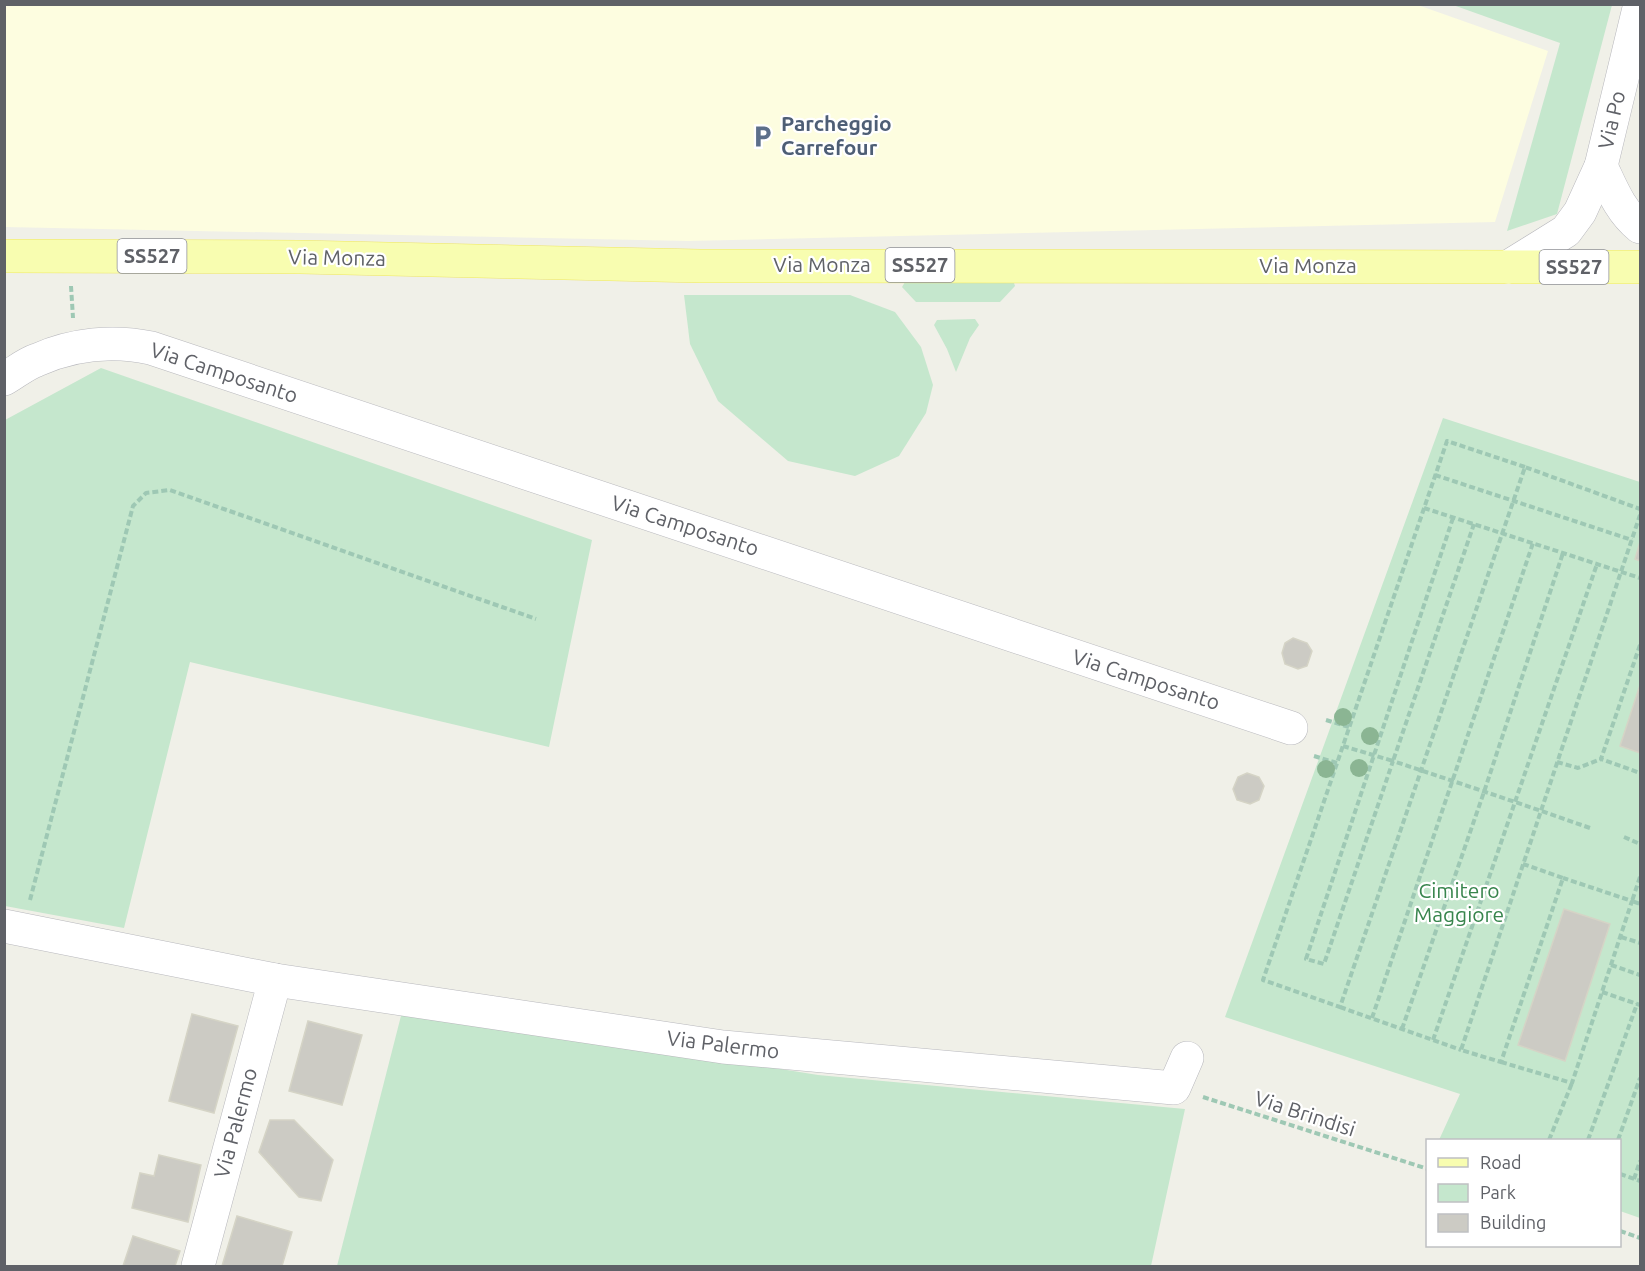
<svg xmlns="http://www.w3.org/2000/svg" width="1645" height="1271" font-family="Ubuntu,sans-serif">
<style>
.commercial{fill:#fdfde0}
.green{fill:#c5e7cd}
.building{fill:#cccbc4;stroke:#d5d4c6;stroke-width:1.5}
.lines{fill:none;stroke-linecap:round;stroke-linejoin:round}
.minor-casing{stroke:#b8b8bd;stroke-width:34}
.primary-casing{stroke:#efe762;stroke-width:34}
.path{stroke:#9ec8b4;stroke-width:4;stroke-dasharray:6 3;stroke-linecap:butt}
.minor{stroke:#fff;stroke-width:33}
.primary{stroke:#f8fdb0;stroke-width:33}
.tree{fill:#8bb593}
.labels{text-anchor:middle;stroke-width:4.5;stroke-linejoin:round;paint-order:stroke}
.shield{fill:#fff;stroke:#8f9095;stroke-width:1.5}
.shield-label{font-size:20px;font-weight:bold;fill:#5f6167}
.street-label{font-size:21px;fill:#5f6167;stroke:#fff}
.service-label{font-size:21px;font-weight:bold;fill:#4e5e75;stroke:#fff;text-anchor:start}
.park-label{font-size:21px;fill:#38854d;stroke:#fff}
</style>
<rect width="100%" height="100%" fill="#f0f0e8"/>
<path class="commercial" d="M1415,4L1548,51L1495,222L688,241L5,227V5Z"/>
<g class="green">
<path d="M1453,5H1612L1557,214L1507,231L1560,43Z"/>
<path d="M905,282L1014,283L1015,286L1000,302H916L902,287Z"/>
<path d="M684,295H850L895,312L921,347L933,385L926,413L899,456L855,476L788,461L718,401L690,344Z"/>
<path d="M975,319L979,325L970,338L956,372L947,349L934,325L937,320Z"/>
<path d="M101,368L592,540L549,747L190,662L124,928L5,906V420Z"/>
<path d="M1443,418L1640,482V1218L1620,1211V1140H1439L1460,1094L1225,1017Z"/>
<path d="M403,1008L818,1075L1185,1109L1151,1266H337Z"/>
</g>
<g class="building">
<path d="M1640,542V561L1635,559Z"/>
<path d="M1293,638L1307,643L1312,651L1307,666L1298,669L1285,664L1282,653L1285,643Z"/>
<path d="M1640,685V753L1620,746Z"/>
<path d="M1247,773L1259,777L1264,786L1259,800L1250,804L1237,800L1233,789L1238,777Z"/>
<path d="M1564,909L1610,924L1565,1061L1518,1045Z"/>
<path d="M192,1014L238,1026L214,1113L169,1101Z"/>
<path d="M308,1021L362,1035L342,1105L289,1091Z"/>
<path d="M270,1120H294L333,1160L321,1201L299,1197L259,1152Z"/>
<path d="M159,1155L201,1165L188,1222L132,1208L140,1173L154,1176Z"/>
<path d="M237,1216L292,1232L282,1266H222Z"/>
<path d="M133,1236L180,1251L175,1266H123Z"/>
</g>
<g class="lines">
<defs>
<g id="minor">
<path d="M1601,166C1612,189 1620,211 1640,227"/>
<path d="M1508,267L1566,231L1580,212L1601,166L1640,4"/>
<path d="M4,379C15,373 25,364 37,360C73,344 113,340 151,348L1291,728"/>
<path d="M4,926L275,980L723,1047L1174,1088L1187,1058"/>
<path d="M198,1266L275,980"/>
</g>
<path id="primary" d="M4,256L300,257L700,266L1640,267"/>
</defs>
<use href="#minor" class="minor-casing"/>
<use href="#primary" class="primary-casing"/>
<g class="path">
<path d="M71,286L73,318"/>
<path d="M1525,467L1447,441L1263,980L1340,1007L1525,467L1640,509"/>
<path d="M1435,475L1632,540"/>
<path d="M1424,508L1640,578"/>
<path d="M1453,518L1306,959L1324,964L1393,761C1459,783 1525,805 1590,828"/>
<path d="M1640,645L1601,759L1640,773"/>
<path d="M1326,720L1349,727"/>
<path d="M1343,746L1393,761L1474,524"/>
<path d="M1314,756L1337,763"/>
<path d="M1557,762L1578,768L1601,759"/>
<path d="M1624,837L1640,844"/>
<path d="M1523,864L1563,878L1501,1062L1461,1050L1640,515"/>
<path d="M1640,877L1632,901L1640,904"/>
<path d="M30,900L133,506L146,493L170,490L536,619"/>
<path d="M1621,937L1640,943"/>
<path d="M1611,965L1640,975"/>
<path d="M1602,992L1640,1005"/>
<path d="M1340,1007L1461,1050"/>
<path d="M1372,1018L1533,543"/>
<path d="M1402,1029L1484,792L1563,553"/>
<path d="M1433,1040L1597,564"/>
<path d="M1501,1062L1572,1083L1632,901L1563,878"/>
<path d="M1203,1097L1428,1169"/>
<path d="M1549,1140L1572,1083"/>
<path d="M1588,1140L1637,1004"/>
<path d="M1618,1140L1640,1078"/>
<path d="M1620,1174L1640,1181"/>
<path d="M1634,1179L1640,1161"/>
<path d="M1620,1231L1640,1238"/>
</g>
<use href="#minor" class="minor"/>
<use href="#primary" class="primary"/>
</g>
<g class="tree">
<circle cx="1343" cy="717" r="9"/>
<circle cx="1370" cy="736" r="9"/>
<circle cx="1359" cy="768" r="9"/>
<circle cx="1326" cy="769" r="9"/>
</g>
<defs>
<symbol id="parking-bare" viewBox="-9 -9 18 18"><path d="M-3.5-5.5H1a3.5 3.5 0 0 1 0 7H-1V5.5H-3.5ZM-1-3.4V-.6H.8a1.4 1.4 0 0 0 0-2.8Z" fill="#5c6f8a" stroke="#fff" stroke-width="2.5" paint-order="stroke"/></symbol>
</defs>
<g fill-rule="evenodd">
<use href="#parking-bare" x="746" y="120" width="33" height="33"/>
</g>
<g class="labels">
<g class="shield">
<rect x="117.5" y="239" width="69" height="34" rx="4.5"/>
<rect x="885.5" y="248" width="69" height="34" rx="4.5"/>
<rect x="1539.5" y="250" width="69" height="34" rx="4.5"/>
</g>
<g class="shield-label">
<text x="152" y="263">SS527</text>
<text x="920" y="272">SS527</text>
<text x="1574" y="274">SS527</text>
</g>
<g class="street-label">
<text transform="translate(1612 120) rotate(-77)" y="7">Via Po</text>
<text transform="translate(337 258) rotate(1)" y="7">Via Monza</text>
<text x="822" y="272">Via Monza</text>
<text x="1308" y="273">Via Monza</text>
<text transform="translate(224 373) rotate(18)" y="7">Via Camposanto</text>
<text transform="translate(685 526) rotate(18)" y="7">Via Camposanto</text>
<text transform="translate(1146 680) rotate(18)" y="7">Via Camposanto</text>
<text transform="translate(723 1045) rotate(7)" y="7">Via Palermo</text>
<text transform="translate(1305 1114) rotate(18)" y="7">Via Brindisi</text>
<text transform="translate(236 1123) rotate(-75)" y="7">Via Palermo</text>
</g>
<g class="service-label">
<text x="781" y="131">Parcheggio<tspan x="781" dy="24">Carrefour</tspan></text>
</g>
<g class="park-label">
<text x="1459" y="898">Cimitero<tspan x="1459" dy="24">Maggiore</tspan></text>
</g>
</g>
<rect width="1645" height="1271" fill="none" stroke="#5f6167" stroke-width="12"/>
<rect x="1426" y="1139" width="195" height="108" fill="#ffffff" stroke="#bfc0c2" stroke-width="1.5"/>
<rect x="1438" y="1158" width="30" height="9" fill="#f8fdb0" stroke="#bfc0c2" stroke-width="1.5"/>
<text x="1480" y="1169" font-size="18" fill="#5f6167">Road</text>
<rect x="1438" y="1184" width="30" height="18" fill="#c5e7cd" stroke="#bfc0c2" stroke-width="1.5"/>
<text x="1480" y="1199" font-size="18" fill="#5f6167">Park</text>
<rect x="1438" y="1214" width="30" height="18" fill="#cccbc4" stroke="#bfc0c2" stroke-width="1.5"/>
<text x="1480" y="1229" font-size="18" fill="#5f6167">Building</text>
</svg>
